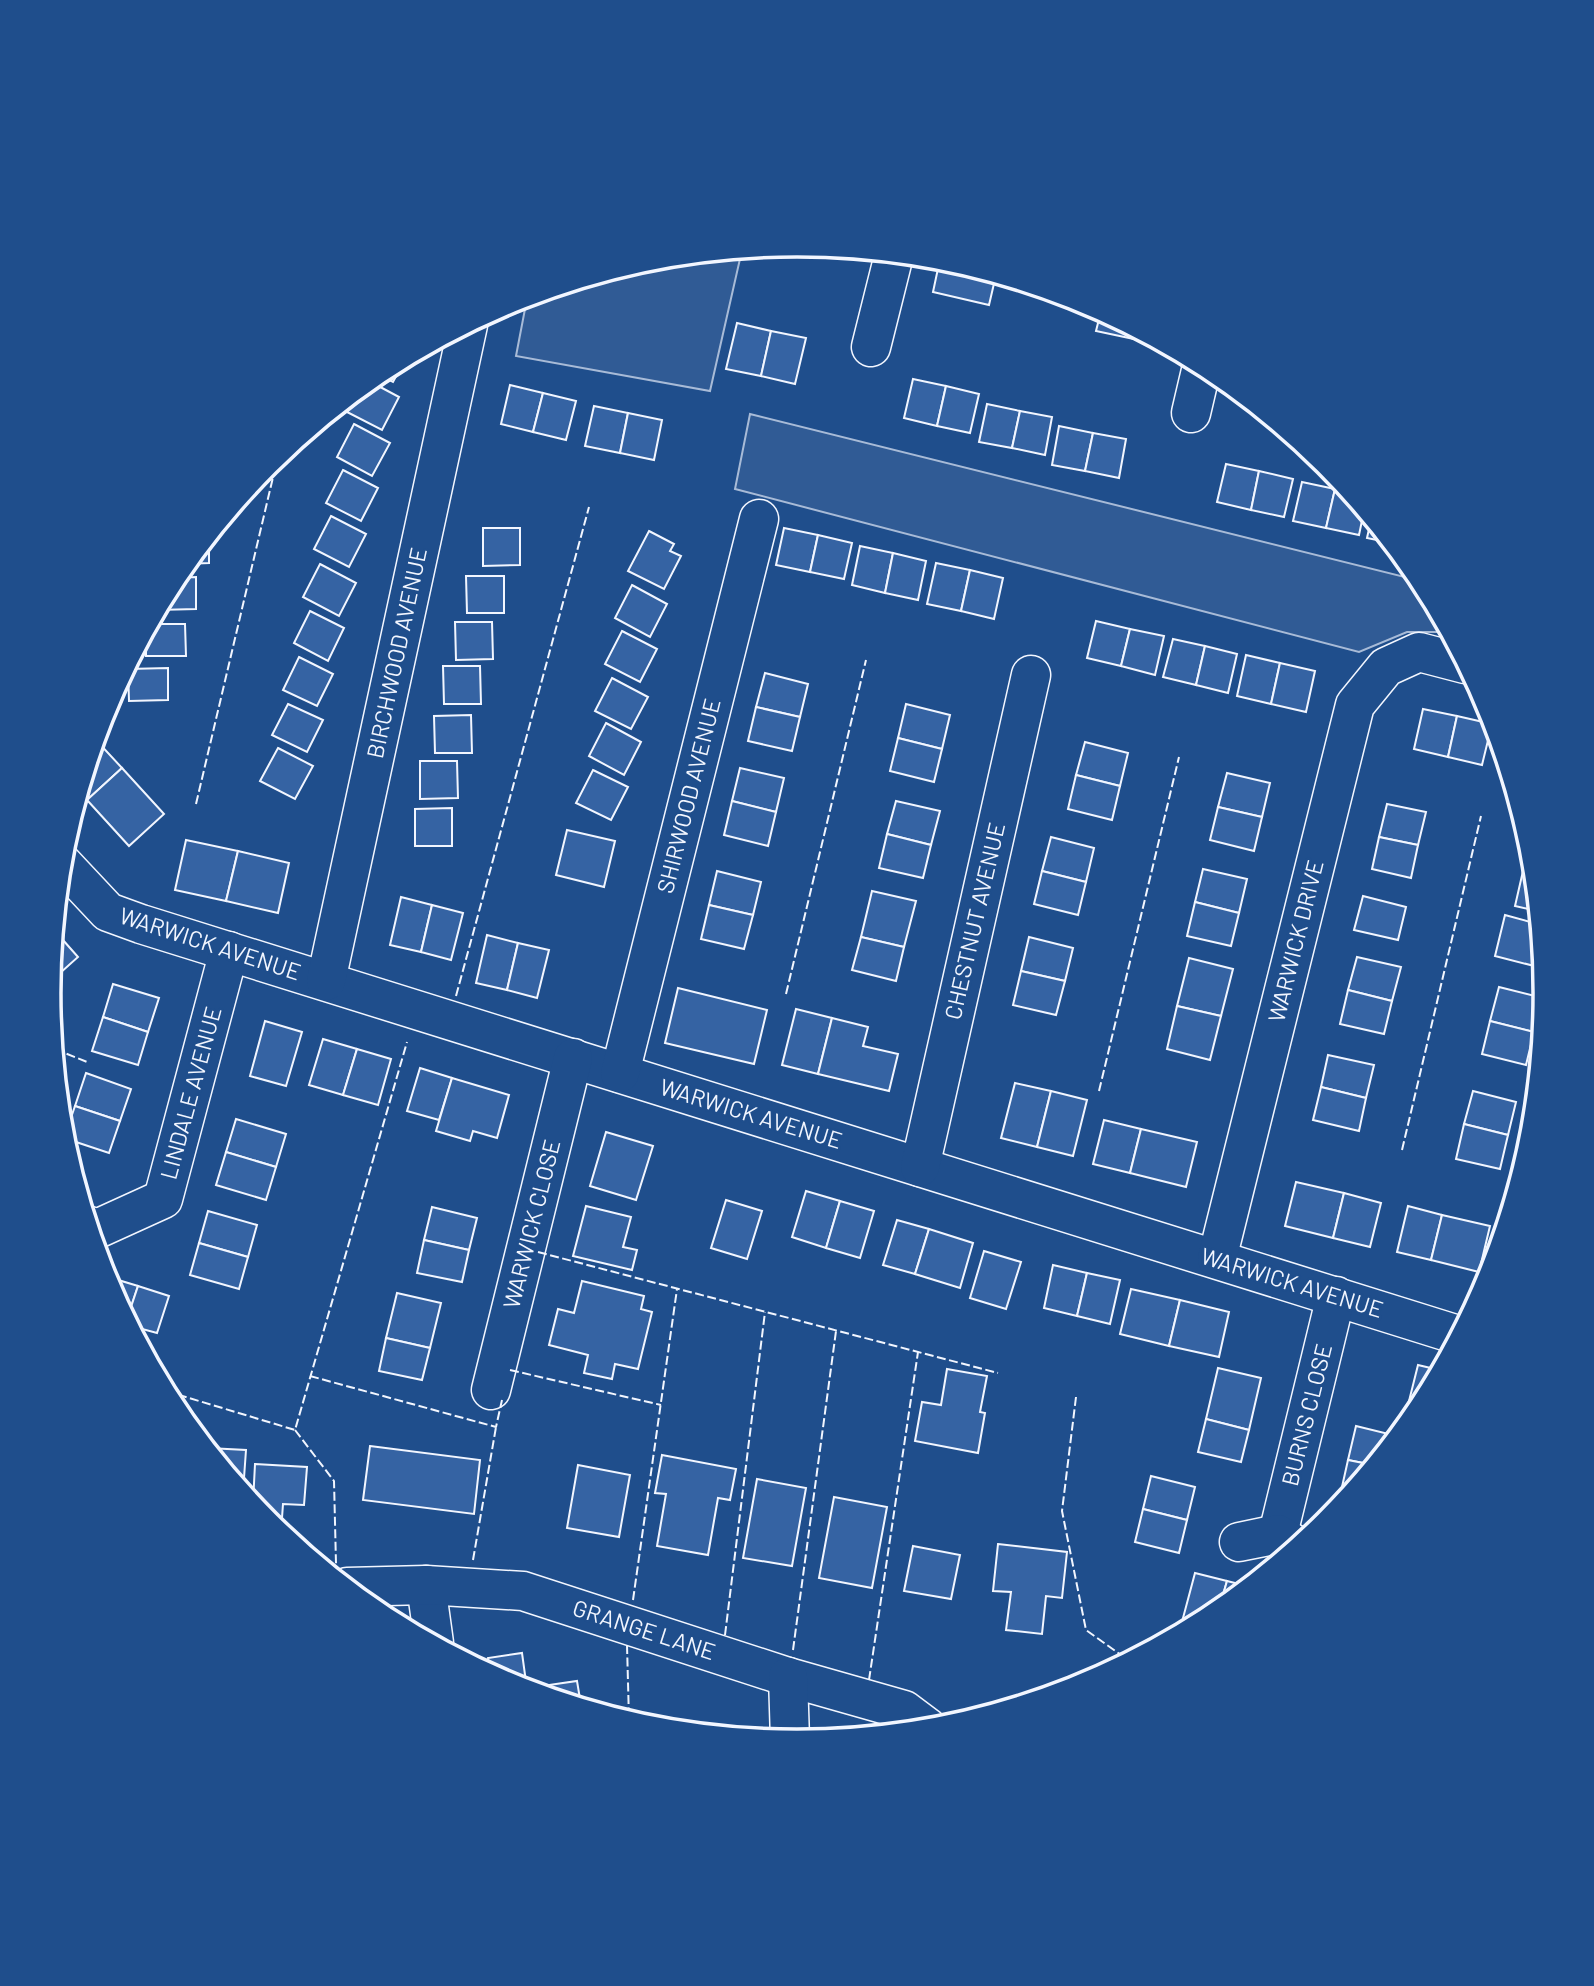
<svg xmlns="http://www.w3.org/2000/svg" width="1594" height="1986" font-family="Barlow,sans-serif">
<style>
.green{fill:#305b95;stroke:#a8bbd7;stroke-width:2}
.building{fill:#3563a3;stroke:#f2f6ff;stroke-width:2}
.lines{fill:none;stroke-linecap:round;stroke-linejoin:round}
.minor-casing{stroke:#f2f6ff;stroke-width:41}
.minor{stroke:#1f4e8c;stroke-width:38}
.fence{stroke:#f2f6ff;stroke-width:2;stroke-dasharray:9 3.5;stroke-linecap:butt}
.labels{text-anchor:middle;stroke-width:5;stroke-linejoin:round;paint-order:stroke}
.street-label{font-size:23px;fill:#f2f6ff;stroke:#1f4e8c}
.rim{fill:none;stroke:#f2f6ff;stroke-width:3.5}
</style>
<rect width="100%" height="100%" fill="#1f4e8c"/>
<g class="green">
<path d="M742,250L710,391L516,356L525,309L506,305L511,302L651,259Z"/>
<path d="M750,414L1421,581L1448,632H1407L1359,652L735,489Z"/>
</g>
<g class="building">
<path d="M940,259L996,275L989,305L933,292Z"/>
<path d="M1101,311L1149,337L1148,342L1096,331Z"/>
<path d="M737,323L771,331L761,376L726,369Z"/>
<path d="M771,331L806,338L795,384L761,376Z"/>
<path d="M406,358L393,382L378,374L382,371Z"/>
<path d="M913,379L946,386L937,426L904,418Z"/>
<path d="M369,381L399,397L382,430L347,412L358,391Z"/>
<path d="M510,385L543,393L533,432L501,424Z"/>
<path d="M946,386L979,394L970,433L937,426Z"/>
<path d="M543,393L576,401L566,440L533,432Z"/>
<path d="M987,404L1020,411L1012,448L979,442Z"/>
<path d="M594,406L628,413L620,453L585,446Z"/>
<path d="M1020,411L1052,417L1045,455L1012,448Z"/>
<path d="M628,413L662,420L654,460L620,453Z"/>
<path d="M354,424L390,443L372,476L337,457Z"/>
<path d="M1059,426L1093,433L1085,471L1052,465Z"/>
<path d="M1093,433L1126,439L1119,478L1085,471Z"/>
<path d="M1226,464L1259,471L1251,510L1217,502Z"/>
<path d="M343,470L378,488L361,521L326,503Z"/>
<path d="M1259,471L1293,479L1284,517L1251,510Z"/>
<path d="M1302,482L1335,489L1326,528L1293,521Z"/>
<path d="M1335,489L1349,492L1364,511L1359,535L1326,528Z"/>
<path d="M331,516L366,534L349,567L314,549Z"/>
<path d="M1371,520L1391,543L1367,538Z"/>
<path d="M483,528H520V565L483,566Z"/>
<path d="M784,528L818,535L810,572L776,565Z"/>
<path d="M649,531L674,544L670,551L681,556L664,589L628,571Z"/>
<path d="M818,535L852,543L844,579L810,572Z"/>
<path d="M209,536V563L186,564Z"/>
<path d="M860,546L893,553L885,593L852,585Z"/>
<path d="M893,553L926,561L918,600L885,593Z"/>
<path d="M936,563L970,570L961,611L927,604Z"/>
<path d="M320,564L356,583L339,616L303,597Z"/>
<path d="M970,570L1003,578L994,619L961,611Z"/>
<path d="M466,576H504V613H467Z"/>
<path d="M196,577V609L158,610L175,578Z"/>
<path d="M632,585L667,604L650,637L615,618Z"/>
<path d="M310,611L344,628L328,661L294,643Z"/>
<path d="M1096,621L1130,629L1121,666L1087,658Z"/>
<path d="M455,622H492L493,659L456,660Z"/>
<path d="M150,624H185L186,656H146V632Z"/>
<path d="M1130,629L1164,636L1155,675L1121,666Z"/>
<path d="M622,631L657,649L640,682L605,664Z"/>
<path d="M1173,639L1205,646L1196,685L1163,677Z"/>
<path d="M1205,646L1237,654L1228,693L1196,685Z"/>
<path d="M1246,655L1280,663L1271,704L1237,696Z"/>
<path d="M299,657L333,674L317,706L283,690Z"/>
<path d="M1280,663L1315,671L1306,712L1271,704Z"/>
<path d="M443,666H480L481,704H444Z"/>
<path d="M168,668V700L129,701L128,669Z"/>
<path d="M765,673L808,684L800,717L756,707Z"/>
<path d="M612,678L648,697L631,729L595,711Z"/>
<path d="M288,704L323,720L307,752L272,735Z"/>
<path d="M906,704L950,715L942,749L898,738Z"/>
<path d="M756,707L800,717L792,751L748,741Z"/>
<path d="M1423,709L1457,716L1448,757L1414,749Z"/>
<path d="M471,715L472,753H435L434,716Z"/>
<path d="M1457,716L1492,724L1482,765L1448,757Z"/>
<path d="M606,723L641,742L624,775L589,756Z"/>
<path d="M898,738L942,749L934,782L890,771Z"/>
<path d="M96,740L122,768L87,800L80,793Z"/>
<path d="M1085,742L1128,753L1120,786L1076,775Z"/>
<path d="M278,748L313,766L295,799L260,781Z"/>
<path d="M420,761H457L458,798L420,799Z"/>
<path d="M122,768L164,814L129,846L87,800Z"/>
<path d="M740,768L784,778L776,812L732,801Z"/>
<path d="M593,770L628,787L611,820L576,803Z"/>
<path d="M1227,773L1270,783L1262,817L1218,807Z"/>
<path d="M1076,775L1120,786L1112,820L1068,809Z"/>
<path d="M732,801L776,812L768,846L724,835Z"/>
<path d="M896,801L940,811L931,845L887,834Z"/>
<path d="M1387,804L1426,812L1418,845L1379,837Z"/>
<path d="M1218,807L1262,817L1254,851L1210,840Z"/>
<path d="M452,808V846H415V809Z"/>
<path d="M567,830L615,841L604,887L556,875Z"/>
<path d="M887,834L931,845L923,878L879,868Z"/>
<path d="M1051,837L1094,848L1086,882L1042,871Z"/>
<path d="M1379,837L1418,845L1411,878L1372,869Z"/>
<path d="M186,840L238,851L226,901L175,890Z"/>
<path d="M1530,844L1531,847L1533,874L1523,871Z"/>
<path d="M238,851L289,863L278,913L226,901Z"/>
<path d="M1203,869L1247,879L1239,913L1195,902Z"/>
<path d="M717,871L761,882L753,915L709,905Z"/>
<path d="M1042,871L1086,882L1078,915L1034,904Z"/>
<path d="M1523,871L1533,874L1537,911L1515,906Z"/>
<path d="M872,891L916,901L904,947L861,937Z"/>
<path d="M1363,896L1406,907L1398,940L1354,930Z"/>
<path d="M401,897L432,905L421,952L390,945Z"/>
<path d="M1195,902L1239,913L1231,946L1187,936Z"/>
<path d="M432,905L463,913L451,960L421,952Z"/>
<path d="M709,905L753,915L744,949L701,939Z"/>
<path d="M1505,915L1538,924L1542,968L1495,956Z"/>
<path d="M55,931L78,957L50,982Z"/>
<path d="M487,935L518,943L507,990L476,983Z"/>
<path d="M861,937L904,947L896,981L852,970Z"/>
<path d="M1029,937L1073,948L1065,981L1021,971Z"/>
<path d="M518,943L549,950L537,998L507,990Z"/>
<path d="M1357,957L1401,967L1392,1001L1348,990Z"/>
<path d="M1189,958L1233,969L1221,1016L1177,1006Z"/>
<path d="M1021,971L1065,981L1056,1015L1013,1005Z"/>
<path d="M113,984L159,998L148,1032L103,1017Z"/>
<path d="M1499,987L1543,998L1534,1032L1490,1021Z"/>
<path d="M678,988L767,1010L754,1064L665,1043Z"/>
<path d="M1348,990L1392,1001L1384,1034L1340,1024Z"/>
<path d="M1177,1006L1221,1016L1210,1060L1167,1049Z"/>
<path d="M796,1009L832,1018L818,1074L782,1065Z"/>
<path d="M103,1017L148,1032L138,1065L92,1051Z"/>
<path d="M832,1018L868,1027L863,1046L898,1054L889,1091L818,1074Z"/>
<path d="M265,1021L302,1032L286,1086L250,1076Z"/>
<path d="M1490,1021L1534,1032L1526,1065L1482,1054Z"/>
<path d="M323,1039L357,1049L343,1095L309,1085Z"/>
<path d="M357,1049L391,1059L378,1105L343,1095Z"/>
<path d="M1328,1055L1374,1065L1366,1098L1321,1087Z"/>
<path d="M420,1068L452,1078L439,1120L407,1111Z"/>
<path d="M86,1073L131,1089L120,1121L75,1106Z"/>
<path d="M452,1078L509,1095L497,1138L473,1131L470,1141L436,1131Z"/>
<path d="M1015,1083L1051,1091L1037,1147L1001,1138Z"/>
<path d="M1321,1087L1366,1098L1359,1131L1313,1120Z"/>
<path d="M1051,1091L1087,1100L1073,1156L1037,1147Z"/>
<path d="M1473,1091L1516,1102L1508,1135L1464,1124Z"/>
<path d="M75,1106L120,1121L109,1153L64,1138Z"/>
<path d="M236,1119L286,1134L276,1167L226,1152Z"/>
<path d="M1104,1120L1141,1129L1130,1173L1093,1164Z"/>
<path d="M1464,1124L1508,1135L1500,1169L1456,1159Z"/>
<path d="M1141,1129L1197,1142L1186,1187L1130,1173Z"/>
<path d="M606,1132L653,1146L636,1200L590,1186Z"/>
<path d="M226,1152L276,1167L266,1200L216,1185Z"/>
<path d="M1296,1182L1344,1193L1333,1238L1285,1226Z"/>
<path d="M806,1191L840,1201L826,1248L792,1237Z"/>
<path d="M1344,1193L1381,1203L1370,1247L1333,1238Z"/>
<path d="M726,1200L762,1211L747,1259L711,1248Z"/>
<path d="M840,1201L874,1211L860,1258L826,1248Z"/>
<path d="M586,1206L631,1217L623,1247L637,1250L632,1270L573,1256Z"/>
<path d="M1408,1206L1442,1215L1431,1260L1397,1252Z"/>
<path d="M432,1207L477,1218L469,1250L424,1240Z"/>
<path d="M208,1211L257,1225L248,1257L199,1243Z"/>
<path d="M1442,1215L1490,1226L1479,1272L1431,1260Z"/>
<path d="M897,1220L929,1229L915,1274L883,1265Z"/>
<path d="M929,1229L973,1243L960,1288L915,1274Z"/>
<path d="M424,1240L469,1250L462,1282L417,1273Z"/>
<path d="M199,1243L248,1257L239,1289L190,1275Z"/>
<path d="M984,1251L1021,1262L1006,1309L970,1298Z"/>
<path d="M1053,1265L1087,1273L1077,1316L1044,1308Z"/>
<path d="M1087,1273L1120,1280L1110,1324L1077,1316Z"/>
<path d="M105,1276L138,1286L127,1319L106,1279Z"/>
<path d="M582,1281L644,1296L641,1309L652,1312L638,1369L615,1364L612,1379L584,1373L588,1355L549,1345L558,1309L574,1313Z"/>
<path d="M138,1286L169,1296L157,1333L131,1326L127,1319Z"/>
<path d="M1131,1289L1180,1300L1169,1346L1120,1334Z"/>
<path d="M397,1293L441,1303L430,1348L386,1338Z"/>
<path d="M1180,1300L1229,1312L1219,1357L1169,1346Z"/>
<path d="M386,1338L430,1348L422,1380L379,1371Z"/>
<path d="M1418,1365L1439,1370L1416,1412L1407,1409Z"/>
<path d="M1218,1368L1261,1378L1249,1430L1206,1419Z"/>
<path d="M947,1369L987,1376L980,1412L985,1413L978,1453L915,1441L922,1402L941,1405Z"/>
<path d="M1206,1419L1249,1430L1241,1462L1198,1452Z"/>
<path d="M1356,1426L1397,1436L1373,1465L1348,1460Z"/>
<path d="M370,1446L480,1460L474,1514L363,1500Z"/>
<path d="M208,1448L246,1450L243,1492Z"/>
<path d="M662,1455L736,1469L730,1500L718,1498L708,1555L657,1546L666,1494L655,1493Z"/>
<path d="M1348,1460L1373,1465L1339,1506L1338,1505Z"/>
<path d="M255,1464L307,1467L304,1505L283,1504L281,1532L268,1522L253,1503Z"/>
<path d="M578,1465L630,1475L619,1537L567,1528Z"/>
<path d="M1151,1476L1195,1487L1187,1520L1143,1509Z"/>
<path d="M757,1479L806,1488L792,1566L743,1558Z"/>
<path d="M834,1497L887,1507L872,1588L819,1578Z"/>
<path d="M1143,1509L1187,1520L1179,1553L1135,1542Z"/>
<path d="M998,1544L1067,1552L1062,1598L1046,1596L1042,1634L1006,1630L1011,1592L993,1591Z"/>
<path d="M913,1546L960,1555L951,1599L904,1591Z"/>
<path d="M1195,1573L1227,1581L1219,1609L1198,1623L1183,1618Z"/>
<path d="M1227,1581L1247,1586L1219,1609Z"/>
<path d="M522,1653L527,1689L510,1684L490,1673L488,1658Z"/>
<path d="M577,1681L581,1705L544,1694L542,1686Z"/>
<path d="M681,1724H709L710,1729L743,1728V1736L681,1730Z"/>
</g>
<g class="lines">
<defs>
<g id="minor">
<path d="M871,347L894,255"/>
<path d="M1191,413L1202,366"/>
<path d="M62,863L108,912L141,924L1458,1335"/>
<path d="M326,981L468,325"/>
<path d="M620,1073L759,519"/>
<path d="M920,1167L1031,675"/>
<path d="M90,1226L97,1229L163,1199L229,951"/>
<path d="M1217,1259L1355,705L1386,667L1419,652L1465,664"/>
<path d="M491,1390L573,1058"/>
<path d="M1278,1534L1336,1296"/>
<path d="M1239,1542L1278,1534L1297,1546"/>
<path d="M426,1585L434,1643"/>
<path d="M347,1587L426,1585L523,1591L788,1677L904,1710L928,1728"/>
<path d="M788,1677L790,1740"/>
</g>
</defs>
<use href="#minor" class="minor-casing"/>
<use href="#minor" class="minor"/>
<g class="fence">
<path d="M196,804L278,456"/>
<path d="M786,994L866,660"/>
<path d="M456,996L589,507"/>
<path d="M55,1049L87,1062"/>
<path d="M1099,1091L1179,757"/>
<path d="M1402,1150L1481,816"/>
<path d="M538,1252L998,1373"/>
<path d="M510,1370L661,1405"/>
<path d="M310,1376L496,1427L502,1400"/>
<path d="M166,1391L295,1430L407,1042"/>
<path d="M1076,1397L1062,1511L1086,1630L1128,1660"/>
<path d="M295,1430L334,1481L336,1564"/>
<path d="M473,1560L496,1427"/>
<path d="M633,1600L677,1289"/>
<path d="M725,1635L765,1312"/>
<path d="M627,1645L629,1720"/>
<path d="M793,1650L836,1331"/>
<path d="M869,1680L918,1352"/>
</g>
</g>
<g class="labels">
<g class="street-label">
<text transform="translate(397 653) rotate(-78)" y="8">BIRCHWOOD AVENUE</text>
<text transform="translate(689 796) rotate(-76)" y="8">SHIRWOOD AVENUE</text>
<text transform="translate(975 921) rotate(-77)" y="8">CHESTNUT AVENUE</text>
<text transform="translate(1296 941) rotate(-76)" y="8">WARWICK DRIVE</text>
<text transform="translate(210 944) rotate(18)" y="8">WARWICK AVENUE</text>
<text transform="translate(191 1093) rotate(-75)" y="8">LINDALE AVENUE</text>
<text transform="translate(751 1114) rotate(17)" y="8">WARWICK AVENUE</text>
<text transform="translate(532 1224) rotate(-76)" y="8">WARWICK CLOSE</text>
<text transform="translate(1292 1283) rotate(17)" y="8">WARWICK AVENUE</text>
<text transform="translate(1307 1415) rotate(-76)" y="8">BURNS CLOSE</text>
<text transform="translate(644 1630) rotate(18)" y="8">GRANGE LANE</text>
</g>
</g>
<path d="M0 0H1594V1986H0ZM61 993a736 736 0 1 1 1472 0a736 736 0 1 1-1472 0Z" fill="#1f4e8c" fill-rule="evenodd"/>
<path class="rim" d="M61 993a736 736 0 1 1 1472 0a736 736 0 1 1-1472 0Z"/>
</svg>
